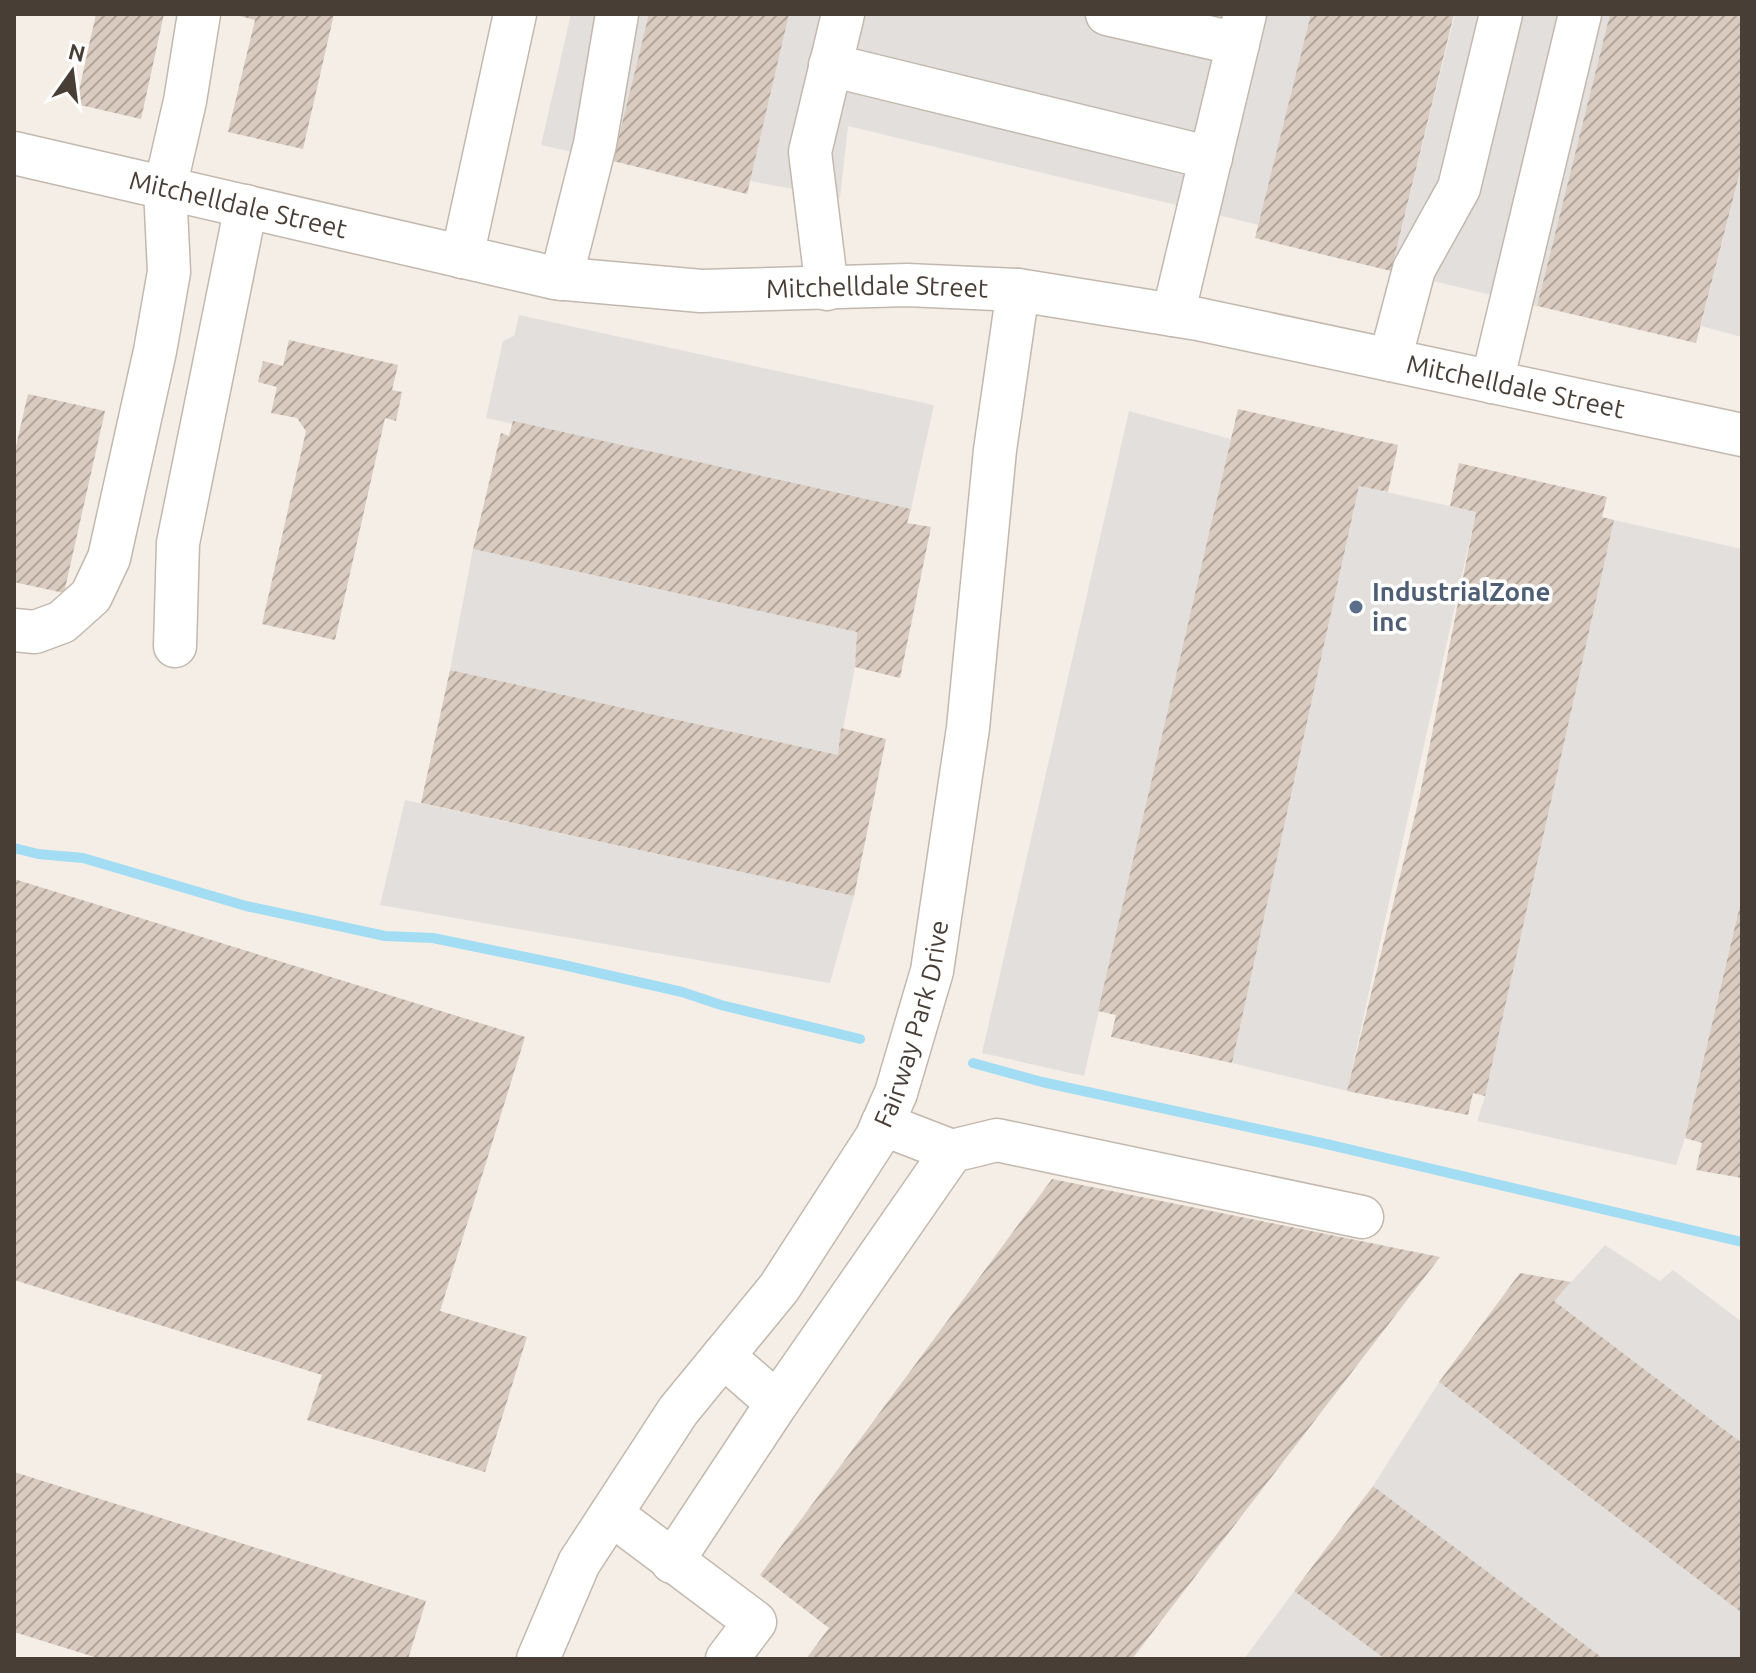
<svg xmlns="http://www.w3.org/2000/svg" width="1756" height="1673" font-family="Ubuntu,sans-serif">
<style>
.parking{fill:#e2dfdc}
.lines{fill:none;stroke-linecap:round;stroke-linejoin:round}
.stream{stroke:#a2ddf3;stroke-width:10}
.building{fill:url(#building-hatch)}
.minor-casing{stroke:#c3b8ad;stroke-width:45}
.minor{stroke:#fff;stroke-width:42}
.service-dot{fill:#5c6f8a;stroke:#fff;stroke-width:3}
.labels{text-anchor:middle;stroke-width:7;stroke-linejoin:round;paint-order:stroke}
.street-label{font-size:26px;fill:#483e36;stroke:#fff}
.service-label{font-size:26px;font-weight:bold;fill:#4e5e75;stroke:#fff;text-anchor:start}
</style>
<defs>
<pattern id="building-hatch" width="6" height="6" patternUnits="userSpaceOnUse" patternTransform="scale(2)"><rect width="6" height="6" fill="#d9cbbf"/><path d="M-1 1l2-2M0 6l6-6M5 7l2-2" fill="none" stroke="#b2a69c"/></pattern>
</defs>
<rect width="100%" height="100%" fill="#f4eee7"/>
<g class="parking">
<path d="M571,14H650L613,161L541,145Z"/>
<path d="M789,14H1311L1259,225L848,126L840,198L750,181Z"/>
<path d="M1455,14H1610L1537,306L1391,271Z"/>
<path d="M1742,164V337L1701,326Z"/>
<path d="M519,315L934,405L911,509L486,418L503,341L514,336Z"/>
<path d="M1129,411L1231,439L1084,1076L982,1053Z"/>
<path d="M1359,486L1476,512L1347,1091L1232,1063Z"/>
<path d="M1614,520L1742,549V896L1685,1138L1676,1165L1477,1121L1485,1096Z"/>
<path d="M473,549L857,632L855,667L838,755L450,670Z"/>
<path d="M405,800L854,896L830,983L380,905Z"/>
<path d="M1605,1245L1660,1281L1673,1270L1742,1322V1443L1554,1301Z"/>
<path d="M1439,1382L1742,1613V1659H1604L1373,1486Z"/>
<path d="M1294,1591L1385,1659H1244Z"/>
</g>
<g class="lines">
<g class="stream">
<path d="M14,848L38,854L83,858L246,906L385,936L433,938L559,964L682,992L721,1005L860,1039"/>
<path d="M973,1063L1042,1082L1322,1143L1742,1242"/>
</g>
</g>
<g class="building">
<path d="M96,14H164L141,119L76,104Z"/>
<path d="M232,14H334L303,149L228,132L255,20Z"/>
<path d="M649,14H789L747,194L613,161Z"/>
<path d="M1311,14H1454L1391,271L1255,238Z"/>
<path d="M1610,14H1742V164L1696,343L1537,306Z"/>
<path d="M289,340L398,365L392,390L402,392L396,421L385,418L335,640L262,624L306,431L297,418L271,413L277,387L258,382L263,361L283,366Z"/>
<path d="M28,394L105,411L64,593L14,582V455Z"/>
<path d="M1238,409L1398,445L1388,492L1359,486L1232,1063L1111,1037L1116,1015L1098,1011Z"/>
<path d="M513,421L911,509L907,523L931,527L900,678L855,667L857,632L473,549L501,433L509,436Z"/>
<path d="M1459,463L1607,497L1602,517L1614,520L1485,1096L1473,1093L1468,1115L1347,1091L1419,799L1476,512L1450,506Z"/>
<path d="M450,670L838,755L841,728L886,739L854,896L421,803Z"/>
<path d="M14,879L525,1037L440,1311L527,1337L485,1472L307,1420L322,1375L14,1280Z"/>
<path d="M1741,901L1742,902V1178L1696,1170L1702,1143L1685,1138Z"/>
<path d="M1052,1179L1440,1257L1132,1659H806L829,1628L760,1575Z"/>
<path d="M1520,1273L1571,1282L1554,1301L1742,1443V1613L1439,1382Z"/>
<path d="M14,1472L426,1601L408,1659H101L14,1632Z"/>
<path d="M1373,1486L1604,1659H1385L1294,1591Z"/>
</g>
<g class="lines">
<defs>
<g id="minor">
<path d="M1107,14L1238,44"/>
<path d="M830,65L1211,158"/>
<path id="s1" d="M14,153L555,278L701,291L907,285L1018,290L1198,319L1742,435"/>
<path d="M462,257L515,14"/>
<path d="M561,279L595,144L617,14"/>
<path d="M827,289L810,152L843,14"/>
<path d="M1173,315L1245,14"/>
<path d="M1390,360L1414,269L1459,188L1501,14"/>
<path d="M1492,382L1580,14"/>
<path d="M14,630L35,632L62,622L91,596L109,558L155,351L169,272L165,188L185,101L199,14"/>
<path d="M175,646L178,543L246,206"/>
<path d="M882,1124L952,1151L997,1140L1362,1217"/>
<path d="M723,1356L777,1403"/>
<path d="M611,1514L755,1622L727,1659"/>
<path d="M672,1562L777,1403L952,1151"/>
<path id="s2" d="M538,1659L579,1563L678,1411L779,1288L876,1138L896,1093L932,971L968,728L995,450L1018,290"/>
</g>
</defs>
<use href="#minor" class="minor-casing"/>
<use href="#minor" class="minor"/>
</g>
<circle class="service-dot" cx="1356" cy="607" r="8"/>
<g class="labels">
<g class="street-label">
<text dy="9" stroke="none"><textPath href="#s1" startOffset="230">Mitchelldale Street</textPath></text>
<text dy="9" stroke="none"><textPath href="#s1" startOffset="878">Mitchelldale Street</textPath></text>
<text dy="9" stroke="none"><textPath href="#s1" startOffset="1526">Mitchelldale Street</textPath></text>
<text dy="9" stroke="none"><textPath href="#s2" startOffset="744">Fairway Park Drive</textPath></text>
</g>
<g class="service-label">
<text x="1372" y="601">IndustrialZone<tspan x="1372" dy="30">inc</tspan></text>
</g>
</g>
<rect width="1756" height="1673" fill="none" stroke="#483e36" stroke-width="32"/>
<g transform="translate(72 72) rotate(14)" stroke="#ffffff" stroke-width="6" paint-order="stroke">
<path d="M0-6L14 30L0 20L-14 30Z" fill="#483e36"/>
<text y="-12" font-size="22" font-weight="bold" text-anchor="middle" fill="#483e36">N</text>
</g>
</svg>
